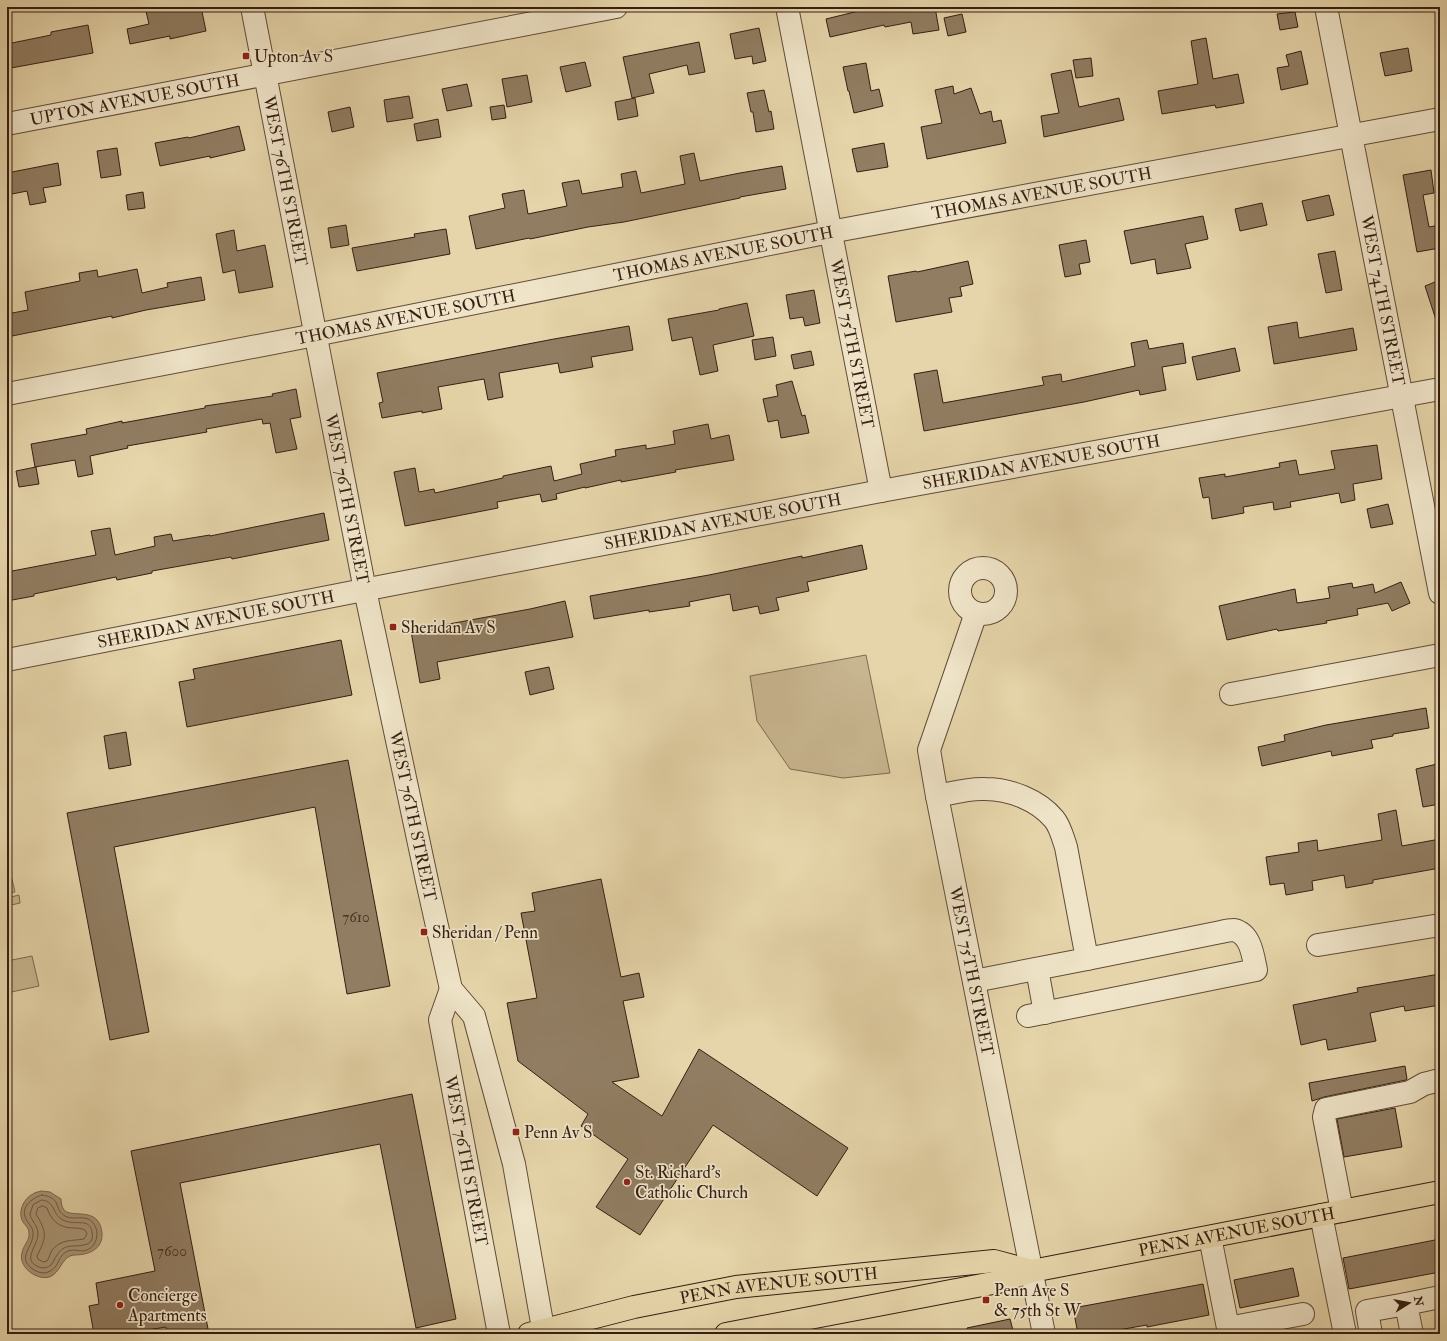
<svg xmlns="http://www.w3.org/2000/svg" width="1447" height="1341" font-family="'IM FELL Double Pica',serif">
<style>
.green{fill:#c8b690;stroke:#7e6a52}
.water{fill:#aa9777;stroke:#7b674f}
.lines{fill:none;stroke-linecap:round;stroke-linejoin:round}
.shore{stroke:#705a45;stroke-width:1}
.building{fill:#917d62;stroke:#351e13}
.minor-casing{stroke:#614c39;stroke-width:24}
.major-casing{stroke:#351e13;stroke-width:24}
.minor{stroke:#efe4c8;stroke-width:22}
.major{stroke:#e6d5aa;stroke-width:22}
.poi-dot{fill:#8f2418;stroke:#efe4c8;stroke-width:1.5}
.labels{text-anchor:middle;stroke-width:3.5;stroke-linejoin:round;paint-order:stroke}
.number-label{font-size:15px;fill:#4c3627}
.poi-label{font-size:17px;fill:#351e13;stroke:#efe4c8;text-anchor:start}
.street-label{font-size:17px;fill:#351e13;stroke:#efe4c8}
</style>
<rect width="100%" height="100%" fill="#e6d5aa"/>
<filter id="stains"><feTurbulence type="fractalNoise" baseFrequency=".005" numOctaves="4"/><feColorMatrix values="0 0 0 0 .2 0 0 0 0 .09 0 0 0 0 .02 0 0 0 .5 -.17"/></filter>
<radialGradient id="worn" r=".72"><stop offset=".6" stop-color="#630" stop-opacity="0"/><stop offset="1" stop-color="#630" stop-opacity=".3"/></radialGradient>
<g class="green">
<path d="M866,655L890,773L843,778L790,769L757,721L750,676Z"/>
<path d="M11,875L15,892L7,893V876Z"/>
<path d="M19,895L20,903L7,906V898Z"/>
<path d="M32,956L39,986L7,993V961Z"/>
</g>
<path class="water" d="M41,1191L50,1192L61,1199C61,1203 62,1207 64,1210C72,1219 99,1205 102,1233C103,1249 89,1255 75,1255C59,1255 61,1282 40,1277C29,1274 19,1264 22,1253C23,1245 30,1241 29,1233C29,1227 24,1225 22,1220C18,1211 24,1198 33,1194C35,1192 39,1192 41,1191Z"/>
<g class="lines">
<g class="shore">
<path d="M42,1195C63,1198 53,1209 65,1216C72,1220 81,1216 88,1219C102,1226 99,1249 83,1251C79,1251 73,1249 68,1251C56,1256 61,1269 45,1273C41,1273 37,1272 34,1270C16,1258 32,1249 33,1235C34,1228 29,1225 26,1219C20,1207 32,1198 42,1195Z"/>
<path d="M42,1200C58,1202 50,1218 69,1222C78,1224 90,1219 92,1232C96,1251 72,1243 64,1248C57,1252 56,1258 51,1265C48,1267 44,1269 39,1267C21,1260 38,1246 38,1234C38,1225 31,1221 30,1214L33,1205Z"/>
<path d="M43,1206L47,1208C51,1220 59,1228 73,1228C77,1228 81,1228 85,1230L87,1234L84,1239C72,1241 62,1239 53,1249C50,1252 50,1257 47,1261L43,1262L38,1259L37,1256C47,1236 47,1233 36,1214L38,1208Z"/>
</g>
</g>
<g class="building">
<path d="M145,7H201L206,31L170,39V36L130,44L127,29L149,24Z"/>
<path d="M875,7H935L939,30L913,34L911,22L885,27L884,25L830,37L826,19Z"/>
<path d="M1295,12L1298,27L1280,30L1277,14Z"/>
<path d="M962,14L966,32L948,36L944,18Z"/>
<path d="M88,25L93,53L11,68L9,57H7V44L51,35V32Z"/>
<path d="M759,28L766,61L753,64L752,56L735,59L730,34Z"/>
<path d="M1206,38L1213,79L1238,74L1244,103L1216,108L1215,105L1162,114L1158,91L1198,84L1191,41Z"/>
<path d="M699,42L705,72L689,75L687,65L649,74L654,93L632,98L623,57Z"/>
<path d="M1408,48L1412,71L1385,76L1380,53Z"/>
<path d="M1301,51L1308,84L1281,90L1277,68L1289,66L1286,55Z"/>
<path d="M1091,58L1093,76L1076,78L1073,60Z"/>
<path d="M585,62L591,86L566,92L560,67Z"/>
<path d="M866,63L871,91L879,89L883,106L854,113L849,91H848L843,67Z"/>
<path d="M1071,70L1079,107L1119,98L1124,120L1044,137L1041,116L1059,113L1051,74Z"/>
<path d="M527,75L532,102L507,107L502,79Z"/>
<path d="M467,84L472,106L447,111L442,89Z"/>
<path d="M953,86L954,94L971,88L980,114L991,111L993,122L1001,120L1006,143L927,159L921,127L942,123L935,90Z"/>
<path d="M764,90L769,112L771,111L774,129L756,132L753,112H751L747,93Z"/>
<path d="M409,96L413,118L387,122L384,100Z"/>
<path d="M635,98L638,116L618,120L615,102Z"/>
<path d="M504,105L506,118L492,120L490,107Z"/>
<path d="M350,107L354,127L332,132L328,112Z"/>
<path d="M438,119L441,137L417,141L414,124Z"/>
<path d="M239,126L245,150L210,158V156L160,166L155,143L188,137L189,138Z"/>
<path d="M884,143L888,167L857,172L852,149Z"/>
<path d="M117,148L121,175L101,178L97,151Z"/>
<path d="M694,153L700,181L740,173L782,166L786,189L740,197V198L624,222L588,227L530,239L529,238L476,249L469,216L505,208L502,194L524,190L528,214L567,206L562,183L579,180L582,194L623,187L621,174L636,171L641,193L685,184L680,156Z"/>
<path d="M58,163L61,185L43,188L46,202L30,205L27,191L7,195V173Z"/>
<path d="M1431,170L1434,193L1423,195L1429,227L1440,225V248L1417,252L1403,175Z"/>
<path d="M143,192L145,208L128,210L126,195Z"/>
<path d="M1329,195L1334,215L1307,221L1302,201Z"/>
<path d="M1262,203L1267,225L1240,231L1235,209Z"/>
<path d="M1203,216L1208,239L1185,244L1191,268L1157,274L1155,259L1131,264L1124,231Z"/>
<path d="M346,225L349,245L331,248L328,228Z"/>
<path d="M446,229L450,254L357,271L352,248L415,237L414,234Z"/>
<path d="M234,230L237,251L265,245L273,287L239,293L235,270L223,273L216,234Z"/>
<path d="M1086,240L1090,262L1079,264L1081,274L1065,277L1059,245Z"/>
<path d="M1335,251L1342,290L1326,293L1318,254Z"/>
<path d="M968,261L973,284L960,287L962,296L949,298L952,312L896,322L888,276L916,271L917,272Z"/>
<path d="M137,269L142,293L168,287L167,283L201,277L205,300L146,310L112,318V316L7,337V314L28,310L25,292L80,281L79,273L97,270L98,277Z"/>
<path d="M1440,280V323H1437L1425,286Z"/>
<path d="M814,290L820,323L805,326L803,317L790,319L786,295Z"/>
<path d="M747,303L754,336L713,345L718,371L700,375L692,337L672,341L668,319L719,310V309Z"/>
<path d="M1297,322L1299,338L1353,328L1357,350L1274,364L1268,327Z"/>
<path d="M629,326L633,350L591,357L593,367L560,373L558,363L499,373L503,397L488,400L484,379L438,387L442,409L422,413V411L382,418L379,403L383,402L377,373L554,339Z"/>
<path d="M773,337L776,356L755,360L752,340Z"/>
<path d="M1147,340L1149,349L1183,343L1186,363L1162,367L1166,390L1140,395L1139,390L1084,402L924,431L914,374L937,370L943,403L1044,385L1042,377L1061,374L1062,382L1135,366L1131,343Z"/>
<path d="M1235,348L1240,371L1197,380L1192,357Z"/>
<path d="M811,351L814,365L794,369L791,355Z"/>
<path d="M792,381L802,416L805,415L809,433L781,438L778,420L768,422L763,399L778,396L776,385Z"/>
<path d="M296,389L301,417L290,419L297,449L276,453L270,423L263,424L262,419L206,429L207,432L127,446L128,448L90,456L93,474L78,477L75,460L35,467L31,444L87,434L86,429L122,421V423L205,408V406L273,396L272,394Z"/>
<path d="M708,424L711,439L729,435L734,460L675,470L676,472L621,482V480L585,488V487L556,494L557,499L542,502L540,494L497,502L498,508L405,526L394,472L415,468L419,492L434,489L435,493L503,478V476L551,466L554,481L582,474L580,464L616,456L615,450L646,445V449L675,444L673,431Z"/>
<path d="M1377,445L1382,479L1353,484L1355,500L1341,503L1339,493L1290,502L1291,507L1274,510L1273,502L1243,507L1244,513L1212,519L1209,497L1203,498L1199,478L1225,474V477L1280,467L1279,463L1296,460L1299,475L1335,469L1331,451Z"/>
<path d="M36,467L39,484L19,487L16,471Z"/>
<path d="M1388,504L1393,524L1371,528L1367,509Z"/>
<path d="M324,513L329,540L232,559L231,557L152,571V573L117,580L116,577L34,594V596L7,601V572L96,555L91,531L110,528L115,555L155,546L154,537L171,534L173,541L210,535V536Z"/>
<path d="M862,545L867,569L807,582L809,591L776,598L779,610L760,614L758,606L733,611L730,594L689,602L690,606L649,612V610L594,619L590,596L709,575L802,556V558Z"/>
<path d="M1401,582L1410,603L1392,611L1388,603L1357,609L1358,615L1326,621L1327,623L1278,631L1277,629L1227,640L1219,606L1295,589L1297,603L1330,598L1328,587L1352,583L1353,588L1373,584L1375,593Z"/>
<path d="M565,601L573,637L437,662L440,679L420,683L411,631L530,609Z"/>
<path d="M341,640L352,695L187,727L179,682L195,679L193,669Z"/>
<path d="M549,667L554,689L530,695L525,672Z"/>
<path d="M1426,708L1429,728L1393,734V736L1371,740L1373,748L1332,756L1331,751L1262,766L1258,747L1285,741L1284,735L1326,725Z"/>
<path d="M126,732L131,765L109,769L104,736Z"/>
<path d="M348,760L390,986L347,994L315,807L114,847L149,1032L110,1040L67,813Z"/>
<path d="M1437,764L1440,779V784L1438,785L1440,804L1423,807L1416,769Z"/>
<path d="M1396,810L1402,846L1440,839V868L1373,880V883L1346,888L1344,875L1312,881L1313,890L1286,895L1284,883L1270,885L1266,857L1299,852L1298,843L1317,840L1318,851L1382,840L1378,814Z"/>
<path d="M601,879L621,977L639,973L644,997L623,1001L639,1077L612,1082L662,1116L699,1049L848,1148L817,1196L713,1125L640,1235L596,1207L628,1159L581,1126L588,1114L518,1061L507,1003L537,998L521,913L535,911L532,893Z"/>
<path d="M1440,974V1005L1405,1011L1404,1006L1370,1013L1376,1041L1328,1050L1326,1039L1301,1045L1293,1005L1358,992L1357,988Z"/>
<path d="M1405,1066L1407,1079L1406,1080L1324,1097L1312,1101L1309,1083Z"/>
<path d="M412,1094L456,1319L416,1328L380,1144L180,1183L209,1334H167L166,1327L135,1332L136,1334H94L89,1306L99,1304L96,1283L155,1271L131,1151Z"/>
<path d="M1395,1108L1402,1147L1344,1157L1337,1119Z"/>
<path d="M1440,1239V1272L1349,1289L1343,1258Z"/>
<path d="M1293,1268L1299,1296L1240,1308L1234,1280Z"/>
<path d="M1203,1284L1209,1315L1147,1327V1325L1095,1334H1078L1073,1308Z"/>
<path d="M1010,1319L1014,1334H968L967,1328Z"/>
</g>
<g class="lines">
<defs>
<g id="minor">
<path id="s1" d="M252,7L365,590L427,881L451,989L474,1016L514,1164L544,1334"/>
<path id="s2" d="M787,7L881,491"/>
<path id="s3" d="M1326,7L1440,593"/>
<path id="s4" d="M7,124L616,7"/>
<path id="s5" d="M7,394L315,335L830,232L1440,119"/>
<circle cx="983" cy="591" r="23"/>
<path id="s6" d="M976,613L929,750L937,796L1044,1334"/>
<path id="s7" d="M7,660L389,585L881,491L1440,389"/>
<path d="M1231,694L1440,655"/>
<path d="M937,796C953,793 969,788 985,789C1010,789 1038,800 1054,819C1060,826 1063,838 1066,847L1087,959L974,981"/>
<path d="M1318,945L1440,925"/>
<path d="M1037,969L1045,1013"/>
<path id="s8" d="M451,989L440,1020L499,1334"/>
<path d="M1028,1016L1256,970C1253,956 1251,934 1234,930C1231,930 1225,931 1221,932L1087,959"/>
<path d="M1342,1211L1324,1117L1326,1109L1410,1092L1424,1084L1440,1080"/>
<path d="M1321,1215L1345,1334"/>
<path d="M1210,1237L1228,1328L1303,1314"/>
<path d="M1371,1334L1367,1311L1406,1304"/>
<path d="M1412,1334L1406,1304L1440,1297"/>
</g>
<g id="major">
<path id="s9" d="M529,1334L634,1307L736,1287L994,1261L1032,1271"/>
<path id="s10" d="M726,1334L998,1282L1032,1271L1440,1192"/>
</g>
</defs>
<use href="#minor" class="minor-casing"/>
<use href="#major" class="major-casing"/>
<use href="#minor" class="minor"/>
<use href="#major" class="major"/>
</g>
<g class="poi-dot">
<rect x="242" y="52" width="8" height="8" rx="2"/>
<rect x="389" y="623" width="8" height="8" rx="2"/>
<rect x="420" y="928" width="8" height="8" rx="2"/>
<rect x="512" y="1128" width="8" height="8" rx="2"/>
<circle cx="627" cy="1182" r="4"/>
<rect x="982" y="1296" width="8" height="8" rx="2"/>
<circle cx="120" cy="1305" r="4"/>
</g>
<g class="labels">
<g class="number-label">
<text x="356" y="922">7610</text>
<text x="172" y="1256">7600</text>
</g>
<g class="poi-label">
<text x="254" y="62">Upton Av S</text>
<text x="401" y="633">Sheridan Av S</text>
<text x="432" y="938">Sheridan / Penn</text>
<text x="524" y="1138">Penn Av S</text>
<text x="635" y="1178">St. Richard's<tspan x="635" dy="20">Catholic Church</tspan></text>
<text x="994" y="1296">Penn Ave S<tspan x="994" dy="20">&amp; 75th St W</tspan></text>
<text x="128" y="1301">Concierge<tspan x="128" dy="20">Apartments</tspan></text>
</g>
<g class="street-label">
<text dy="6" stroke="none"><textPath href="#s4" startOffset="130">UPTON AVENUE SOUTH</textPath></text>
<text dy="6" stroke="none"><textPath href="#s1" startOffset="177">WEST 76TH STREET</textPath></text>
<text dy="6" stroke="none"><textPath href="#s5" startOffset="1054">THOMAS AVENUE SOUTH</textPath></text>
<text dy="6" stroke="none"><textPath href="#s5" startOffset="730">THOMAS AVENUE SOUTH</textPath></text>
<text dy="6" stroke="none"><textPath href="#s3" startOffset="299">WEST 74TH STREET</textPath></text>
<text dy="6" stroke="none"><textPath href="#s5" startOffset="406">THOMAS AVENUE SOUTH</textPath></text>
<text dy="6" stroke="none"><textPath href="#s2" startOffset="343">WEST 75TH STREET</textPath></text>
<text dy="6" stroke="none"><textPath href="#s7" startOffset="1053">SHERIDAN AVENUE SOUTH</textPath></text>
<text dy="6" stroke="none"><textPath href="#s1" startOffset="501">WEST 76TH STREET</textPath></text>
<text dy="6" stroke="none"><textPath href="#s7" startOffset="729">SHERIDAN AVENUE SOUTH</textPath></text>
<text dy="6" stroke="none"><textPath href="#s7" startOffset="213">SHERIDAN AVENUE SOUTH</textPath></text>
<text dy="6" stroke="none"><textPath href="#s1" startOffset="825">WEST 76TH STREET</textPath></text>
<text dy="6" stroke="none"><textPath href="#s6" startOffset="370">WEST 75TH STREET</textPath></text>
<text dy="6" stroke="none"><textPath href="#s8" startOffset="176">WEST 76TH STREET</textPath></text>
<text dy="6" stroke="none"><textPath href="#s10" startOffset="521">PENN AVENUE SOUTH</textPath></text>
<text dy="6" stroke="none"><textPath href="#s9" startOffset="255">PENN AVENUE SOUTH</textPath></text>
</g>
</g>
<rect width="1447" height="1341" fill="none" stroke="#e6d5aa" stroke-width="24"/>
<rect x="8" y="8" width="1431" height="1325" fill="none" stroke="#351e13" stroke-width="2"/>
<rect x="12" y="12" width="1423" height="1317" fill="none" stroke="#351e13"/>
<g transform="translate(1409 1303) rotate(79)" stroke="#efe4c8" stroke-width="3" paint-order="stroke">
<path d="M0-3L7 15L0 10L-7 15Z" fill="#351e13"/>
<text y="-6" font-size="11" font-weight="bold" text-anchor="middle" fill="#351e13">N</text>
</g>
<rect width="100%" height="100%" filter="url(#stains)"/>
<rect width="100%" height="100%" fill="url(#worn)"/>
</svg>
